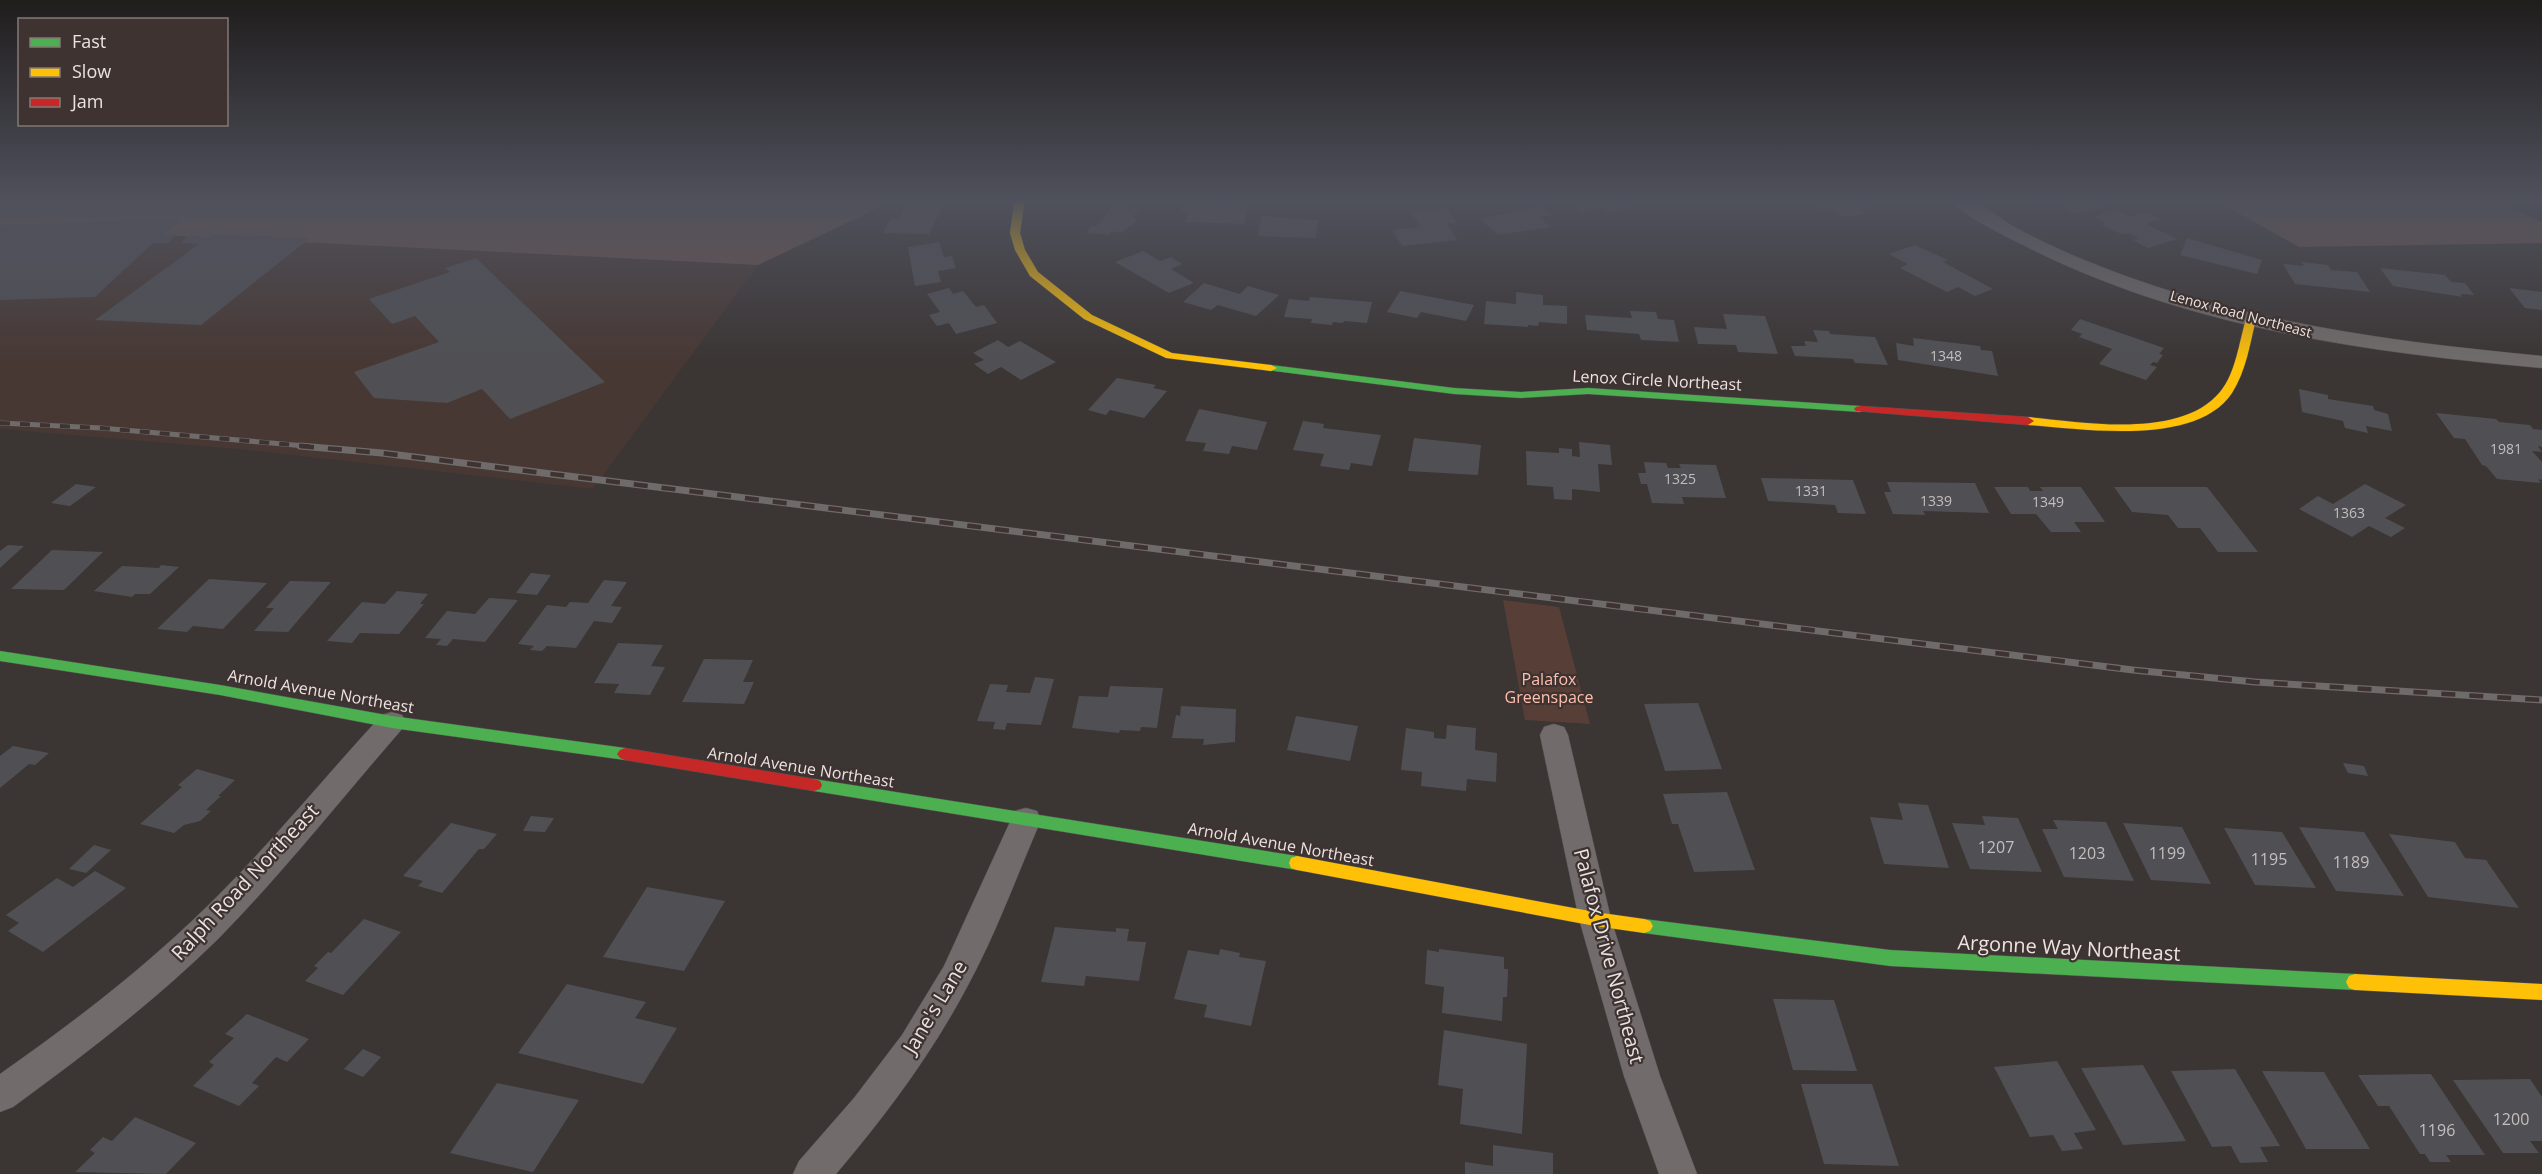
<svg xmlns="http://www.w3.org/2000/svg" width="2542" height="1174" font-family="'Open Sans',sans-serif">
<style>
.built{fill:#473833}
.green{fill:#573f38}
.forest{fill:#71554e}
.building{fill:#505054}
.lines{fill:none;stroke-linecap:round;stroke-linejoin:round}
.street-casing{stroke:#575150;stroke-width:1}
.fast-casing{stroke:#575150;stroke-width:1}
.slow-casing{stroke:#575150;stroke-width:1}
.jam-casing{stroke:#575150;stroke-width:1}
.street{fill:#716c6b;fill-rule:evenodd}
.fast{fill:#4caf50;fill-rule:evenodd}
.slow{fill:#ffc107;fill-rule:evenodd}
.jam{fill:#c62828;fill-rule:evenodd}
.rail-far1-casing{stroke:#6f6b6a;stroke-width:5}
.rail-casing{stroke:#6f6b6a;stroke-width:7}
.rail-far1{stroke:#3e3331;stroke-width:4;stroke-dasharray:10;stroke-linecap:butt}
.rail{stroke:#3e3331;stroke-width:4.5;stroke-dasharray:14;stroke-linecap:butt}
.labels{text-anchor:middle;stroke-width:4.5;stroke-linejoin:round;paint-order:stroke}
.far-street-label{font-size:14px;fill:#eae3e1;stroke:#3e3331}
.number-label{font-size:14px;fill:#c4bebe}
.street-label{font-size:16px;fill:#eae3e1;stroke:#3e3331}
.park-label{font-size:16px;fill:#fdc0af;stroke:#3e3331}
.near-number-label{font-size:16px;fill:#c4bebe}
.near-street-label{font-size:20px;fill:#eae3e1;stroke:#3e3331}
</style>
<rect width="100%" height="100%" fill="#3b3534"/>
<path class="built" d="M0,227L758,265L593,489L248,450L0,429Z"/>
<path class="green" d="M1503,600L1559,607L1590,724L1525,720Z"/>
<g class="forest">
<path d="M0,200H895L758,265L0,227Z"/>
<path d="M2215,200H2492L2542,222V243L2299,247Z"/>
</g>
<g class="building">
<path d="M915,200H952L951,203H944L929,234L883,233L890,219H899L906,204H913Z"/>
<path d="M1184,200L1212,201L1211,205L1227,206L1228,200H1249L1244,224L1185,222L1188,211H1181Z"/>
<path d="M1565,200H1626L1633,207L1610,213L1602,207L1581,212Z"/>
<path d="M1805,200H1866L1873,206L1859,207L1866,214L1841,217L1833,209L1818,211Z"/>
<path d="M2048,200H2088L2102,207L2076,214Z"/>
<path d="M1114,204L1140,209L1132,218L1139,219L1121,233L1113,231L1109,235L1087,233L1090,226H1097Z"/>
<path d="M1542,206L1552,215L1539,217L1550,227L1498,235L1480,219Z"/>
<path d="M1446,208L1457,223L1447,224L1457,240L1402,246L1392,230L1420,227L1411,212Z"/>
<path d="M2116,210L2130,217L2146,212L2160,219L2146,224L2177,239L2148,248L2133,240L2139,238L2129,233L2123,235L2101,224L2105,223L2094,217Z"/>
<path d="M1261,216L1318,220L1316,238L1258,236Z"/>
<path d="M181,219L164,235L177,234L168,243H153L95,297L0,300V225Z"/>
<path d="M213,234L310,238L201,325L95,320L199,244L180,243L189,236L208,237Z"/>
<path d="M2187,238L2262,260L2257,274L2180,255Z"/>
<path d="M939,242L944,257L952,256L956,268L938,271L941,282L915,286L908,247Z"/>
<path d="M1915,245L1948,260L1943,262L1993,289L1975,296L1958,287L1947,292L1900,268L1908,264L1889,254Z"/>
<path d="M1143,251L1160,261L1171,257L1182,264L1171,269L1194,283L1169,293L1115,262Z"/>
<path d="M476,258L605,382L510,419L482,389L447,403L374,398L354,372L439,342L415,316L392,324L369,299L450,272L445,268Z"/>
<path d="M2301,262L2328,265L2331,270L2357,272L2370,292L2295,284L2283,264L2304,266Z"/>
<path d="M2380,268L2445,275L2451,282L2465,283L2474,295L2460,294L2463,297L2393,286Z"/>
<path d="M1204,283L1240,294L1248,286L1279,295L1256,316L1218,305L1211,310L1183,302Z"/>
<path d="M949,288L953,294L963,291L976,307L984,305L997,323L956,334L949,323L937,326L929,315L940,312L927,294Z"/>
<path d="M2509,288L2542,292V310L2525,308Z"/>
<path d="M1400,291L1474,305L1466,321L1421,312L1417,318L1387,312Z"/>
<path d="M1516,292L1543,295V305L1567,306V324L1539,322L1538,326L1528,325V327L1484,324L1486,301L1516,304Z"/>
<path d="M1310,297L1372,302L1367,323L1344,321L1343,323L1333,322L1332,325L1311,323L1312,319L1284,317L1289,299L1309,301Z"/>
<path d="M1630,311L1656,312L1658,319L1674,320L1679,342L1641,340L1639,334L1587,330L1585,315L1632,318Z"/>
<path d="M1723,314L1765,316L1778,354L1738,352L1736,345L1698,344L1694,327L1727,329Z"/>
<path d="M2080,319L2164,348L2159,354L2163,355L2157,363L2153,362L2150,365L2157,367L2146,380L2099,364L2112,349L2079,337L2082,334L2071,330Z"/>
<path d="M1813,330L1829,331L1830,334L1875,337L1888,365L1855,363L1853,359L1795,356L1791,346H1806L1804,341L1818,342Z"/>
<path d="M1913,338L1980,346L1981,350L1992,351L1998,376L1898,360L1896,343L1914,346Z"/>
<path d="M998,340L1008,347L1020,341L1056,362L1021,380L1001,367L988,374L974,364L984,360L973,353Z"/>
<path d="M1117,378L1156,385L1153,388L1167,391L1144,418L1110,410L1106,415L1088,410Z"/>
<path d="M2299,389L2328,395V399L2373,406L2374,410L2388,414L2392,431L2366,426L2368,433L2345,428L2343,421L2302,412Z"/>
<path d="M1199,409L1267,422L1257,450L1232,446L1229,454L1203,451L1206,443L1185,441Z"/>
<path d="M2436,413L2496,419L2499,422L2530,425L2533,429L2542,430V447L2538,446L2542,452L2532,451L2542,462V480L2538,479L2541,483L2497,479L2486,466L2482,465L2465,439L2454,438Z"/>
<path d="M1303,421L1324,424L1323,428L1381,435L1372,466L1351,463L1349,470L1320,466L1324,454L1293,450Z"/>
<path d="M1414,438L1481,445L1478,475L1408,471Z"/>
<path d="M1579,442L1610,445L1612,465L1598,464L1600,492L1572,489V500L1554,499L1553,487L1527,485L1526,451L1559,453V448L1572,449V456L1580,457Z"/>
<path d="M1644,462L1666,463L1668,468H1681L1679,464L1716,465L1726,498L1682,497L1684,504L1652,503L1647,484H1641L1638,473H1646Z"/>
<path d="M1761,478L1853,480L1866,514L1838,513L1835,505L1768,501Z"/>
<path d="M1887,482L1975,483L1989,513L1923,511L1925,515L1893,514L1884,492H1891Z"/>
<path d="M76,484L96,487L70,506L51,503Z"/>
<path d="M2365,484L2406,505L2385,518L2405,528L2391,537L2369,526L2352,537L2299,509L2318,496L2333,504Z"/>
<path d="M1994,487H2028L2030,491H2043L2040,487H2081L2105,522H2074L2081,532H2051L2036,514H2011Z"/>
<path d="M2114,487H2207L2258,552H2218L2200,528H2178L2168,515L2132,512Z"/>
<path d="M8,545L24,546L0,568V551Z"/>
<path d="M52,550L103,552L64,590L11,589Z"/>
<path d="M161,565L179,567L150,594H135L132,597L94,591L122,566L159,568Z"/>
<path d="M531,573L551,575L537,595L516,593Z"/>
<path d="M209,579L267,583L223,629L193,626L187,632L157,629Z"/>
<path d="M604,580L627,582L611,606L622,607L612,623L594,621L576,648L547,646L542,651L530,650L534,646L518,644L547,605L566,607L570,602L588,603Z"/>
<path d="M290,581L331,582L288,632L254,631L274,608H266Z"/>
<path d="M397,591L428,594L420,604H424L399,634L360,633L352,643L327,641L362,602L385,604Z"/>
<path d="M489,598L518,600L485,642L453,639L447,646L436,645L441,639L425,638L447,611L475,614Z"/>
<path d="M618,643L663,645L651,666L665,667L650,695L614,693L619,684L594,683Z"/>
<path d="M704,659L753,660L743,682H754L744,704L682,702Z"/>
<path d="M1035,677L1054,679L1041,725L1007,723L1005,730L993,729L995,722L977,721L990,684L1008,685L1006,692L1030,693Z"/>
<path d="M1110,686L1163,688L1157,728L1141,727L1140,731L1120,730L1119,733L1072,728L1079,696L1108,697Z"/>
<path d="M1698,703L1722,769L1665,771L1644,704Z"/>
<path d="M1181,706L1236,709L1235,742L1203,745L1204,739L1172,738L1176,715L1180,716Z"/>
<path d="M1296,716L1358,726L1350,761L1287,750Z"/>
<path d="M1447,725L1476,728L1475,750L1497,753L1496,782L1467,779L1466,791L1421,786L1422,772L1401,770L1406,728L1434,732V738L1446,739Z"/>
<path d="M13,746L49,753L35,765L29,764L0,788V756Z"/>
<path d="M2343,763L2364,766L2368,776L2348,773Z"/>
<path d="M197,769L235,780L218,796H221L206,810L211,811L200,821L184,825L174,833L140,824L182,787L178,785Z"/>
<path d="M1727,792L1755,870L1694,872L1678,824H1672L1663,794Z"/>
<path d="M1898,803L1928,805L1949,868L1884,864L1870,817L1903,820Z"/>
<path d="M531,816L554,818L545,832L523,831Z"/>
<path d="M1982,816L2018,818L2042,872L1970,869L1952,823L1985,825Z"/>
<path d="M2053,820L2106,822L2134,881L2064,877L2042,829H2058Z"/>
<path d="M451,823L497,834L484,849H479L442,893L418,886L423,881L403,876Z"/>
<path d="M2123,823L2182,827L2211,884L2151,880Z"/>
<path d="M2299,827L2364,832L2404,896L2336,891Z"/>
<path d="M2224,828L2282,832L2316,888L2255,885Z"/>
<path d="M2389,834L2455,842L2465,858L2486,860L2519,908L2428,897Z"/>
<path d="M94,845L111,850L86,873L69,869Z"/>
<path d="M95,871L126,888L43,952L8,931L19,923L6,915L57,878L73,887Z"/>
<path d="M647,887L725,901L684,971L603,957Z"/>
<path d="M364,919L401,932L343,995L305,981L318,968L314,966L328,952L331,953Z"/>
<path d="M1055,927L1116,932V928L1129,929L1127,941L1146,942L1139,981L1086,976L1084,986L1041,982Z"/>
<path d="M1220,949L1240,953L1239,957L1266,961L1251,1026L1204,1017L1207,1005L1174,999L1188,950L1219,955Z"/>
<path d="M1439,949L1504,957V969H1508L1507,997H1503L1502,1021L1442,1013L1444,987L1425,984L1427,950L1439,952Z"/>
<path d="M567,984L646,1002L635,1018L677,1028L643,1084L518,1053Z"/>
<path d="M1773,999L1834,1000L1857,1071L1793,1070Z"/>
<path d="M247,1014L309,1039L287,1062L276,1057L252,1083L259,1086L239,1106L193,1086L214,1065L209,1062L234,1038L225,1034Z"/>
<path d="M1444,1030L1527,1044L1522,1134L1460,1124L1463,1089L1438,1085Z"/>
<path d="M363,1049L381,1057L363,1077L344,1069Z"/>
<path d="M2057,1061L2096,1130L2074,1133L2083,1149L2062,1151L2053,1135L2030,1137L1994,1067Z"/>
<path d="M2143,1065L2186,1141L2123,1145L2081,1068Z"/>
<path d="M2235,1069L2280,1146L2260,1147L2268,1162L2240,1163L2231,1146L2212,1147L2171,1071Z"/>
<path d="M2262,1071L2324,1072L2370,1149H2306Z"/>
<path d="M2431,1074L2485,1155H2446L2451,1162H2430L2425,1154H2420L2389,1106H2378L2358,1075Z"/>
<path d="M2530,1079L2542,1097V1141H2530L2539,1153H2503L2453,1080Z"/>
<path d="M497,1083L579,1100L533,1172L450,1153Z"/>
<path d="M1801,1084H1872L1899,1166L1824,1164Z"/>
<path d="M135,1117L196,1143L166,1174L75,1172L95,1153L90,1150L103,1137L112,1141Z"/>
<path d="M1493,1145L1553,1153V1174H1465V1162L1493,1166Z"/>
</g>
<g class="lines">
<defs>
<g id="street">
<path d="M1950,200C1957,199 1966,198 1972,201C1986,207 1998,217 2011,225C2032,237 2054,247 2077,257C2226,320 2382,341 2542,356V368C2362,352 2182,327 2019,243C2003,235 1959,213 1950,200Z"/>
<path d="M392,712L402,715L406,722L402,729C341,799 283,873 218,939C155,1001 84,1055 13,1107L0,1112V1074C67,1027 133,977 193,920C261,856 319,783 382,715Z"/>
<path d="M1554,724L1564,727L1568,735L1611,919L1660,1076L1697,1174H1659L1624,1076L1579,919L1540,735L1544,727Z"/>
<path d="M1026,808L1037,811L1041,820C1017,875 996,934 967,987C931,1055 886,1115 836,1174H793L799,1161L854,1098L902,1035L944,966L1015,811Z"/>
</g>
<g id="fast">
<path d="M1271,365L1454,388L1521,392L1588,388L1860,406L1866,409L1860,412L1588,394L1521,398L1454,394L1267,370V366Z"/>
<path d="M0,651L220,685L392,716L625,748L630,750L633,754L630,758L625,760L392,728L220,695L0,661Z"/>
<path d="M814,779L1297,856L1303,858L1305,863L1303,868L1297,870L814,791L808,789L806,785L808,781Z"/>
<path d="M1644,919L1890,950L2355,974L2361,976L2364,982L2361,988L2355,990L1890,966L1644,933L1638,931L1635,926L1638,921Z"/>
</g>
<g id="slow">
<path d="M1018,200H1028L1024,205L1020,233L1025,250L1038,272L1092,315L1172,353L1271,365L1277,368L1271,371L1166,358L1084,319L1030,276L1015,250L1010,233L1014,204Z"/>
<path d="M2251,316L2256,319C2250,344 2246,371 2232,393C2196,447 2084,429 2028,425L2022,421L2028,417C2083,422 2180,440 2220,392C2236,373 2239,342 2246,319Z"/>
<path d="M1297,856L1595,912L1644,919L1650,921L1653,926L1650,931L1644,933L1595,926L1297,870L1291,868L1289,863L1291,858Z"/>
<path d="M2355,974L2542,984V1000L2355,990L2349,988L2346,982L2349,976Z"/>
</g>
<g id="jam">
<path d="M1860,406L2028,417L2034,421L2028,425L1856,411L1854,409L1856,407Z"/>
<path d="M625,748L814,779L820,781L822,785L820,789L814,791L625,760L620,758L617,754L620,750Z"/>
</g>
</defs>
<use href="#street" class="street-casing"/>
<use href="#fast" class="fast-casing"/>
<use href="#slow" class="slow-casing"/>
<use href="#jam" class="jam-casing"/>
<use href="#street" class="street"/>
<use href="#fast" class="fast"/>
<use href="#slow" class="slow"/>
<use href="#jam" class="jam"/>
<defs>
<path id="rail-far1" d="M0,423L101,428L317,447"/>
<path id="rail" d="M300,446L382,453L2133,670L2255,682L2542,700"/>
</defs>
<use href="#rail-far1" class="rail-far1-casing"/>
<use href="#rail" class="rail-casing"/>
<use href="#rail-far1" class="rail-far1"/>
<use href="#rail" class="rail"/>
</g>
<linearGradient id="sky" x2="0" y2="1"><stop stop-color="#201d1d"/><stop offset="0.55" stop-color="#4f515c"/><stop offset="1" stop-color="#4f515c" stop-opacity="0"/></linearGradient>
<rect width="2542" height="364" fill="url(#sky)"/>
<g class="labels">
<g class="far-street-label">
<text transform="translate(2241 314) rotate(15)" y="5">Lenox Road Northeast</text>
</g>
<g class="number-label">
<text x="1946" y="361">1348</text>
<text x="2506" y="454">1981</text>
<text x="1680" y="484">1325</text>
<text x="1811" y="496">1331</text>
<text x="1936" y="506">1339</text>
<text x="2048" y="507">1349</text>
<text x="2349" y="518">1363</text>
</g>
<g class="street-label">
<text transform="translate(1657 380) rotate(3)" y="6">Lenox Circle Northeast</text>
<text transform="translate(321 691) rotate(10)" y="6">Arnold Avenue Northeast</text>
<text transform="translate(801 767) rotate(9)" y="6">Arnold Avenue Northeast</text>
<text transform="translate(1281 844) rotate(10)" y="6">Arnold Avenue Northeast</text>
</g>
<g class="park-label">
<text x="1549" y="685">Palafox<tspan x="1549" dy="18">Greenspace</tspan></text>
</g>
<g class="near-number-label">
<text x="1996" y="853">1207</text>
<text x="2087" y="859">1203</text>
<text x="2167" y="859">1199</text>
<text x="2269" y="865">1195</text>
<text x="2351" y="868">1189</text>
<text x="2511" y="1125">1200</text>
<text x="2437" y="1136">1196</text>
</g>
<g class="near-street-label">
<text transform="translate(245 882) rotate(-47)" y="7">Ralph Road Northeast</text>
<text transform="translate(2069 948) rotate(3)" y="7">Argonne Way Northeast</text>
<text transform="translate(1609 956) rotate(75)" y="7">Palafox Drive Northeast</text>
<text transform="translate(935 1007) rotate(-59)" y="7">Jane's Lane</text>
</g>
</g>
<rect x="18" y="18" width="210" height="108" fill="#3e3331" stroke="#837977" stroke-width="1.5"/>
<rect x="30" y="38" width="30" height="9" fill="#4caf50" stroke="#837977" stroke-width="1.5"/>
<text x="72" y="48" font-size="18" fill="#eae3e1">Fast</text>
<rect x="30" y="68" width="30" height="9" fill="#ffc107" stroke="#837977" stroke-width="1.5"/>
<text x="72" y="78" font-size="18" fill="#eae3e1">Slow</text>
<rect x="30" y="98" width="30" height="9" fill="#c62828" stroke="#837977" stroke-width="1.5"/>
<text x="72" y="108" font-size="18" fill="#eae3e1">Jam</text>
</svg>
